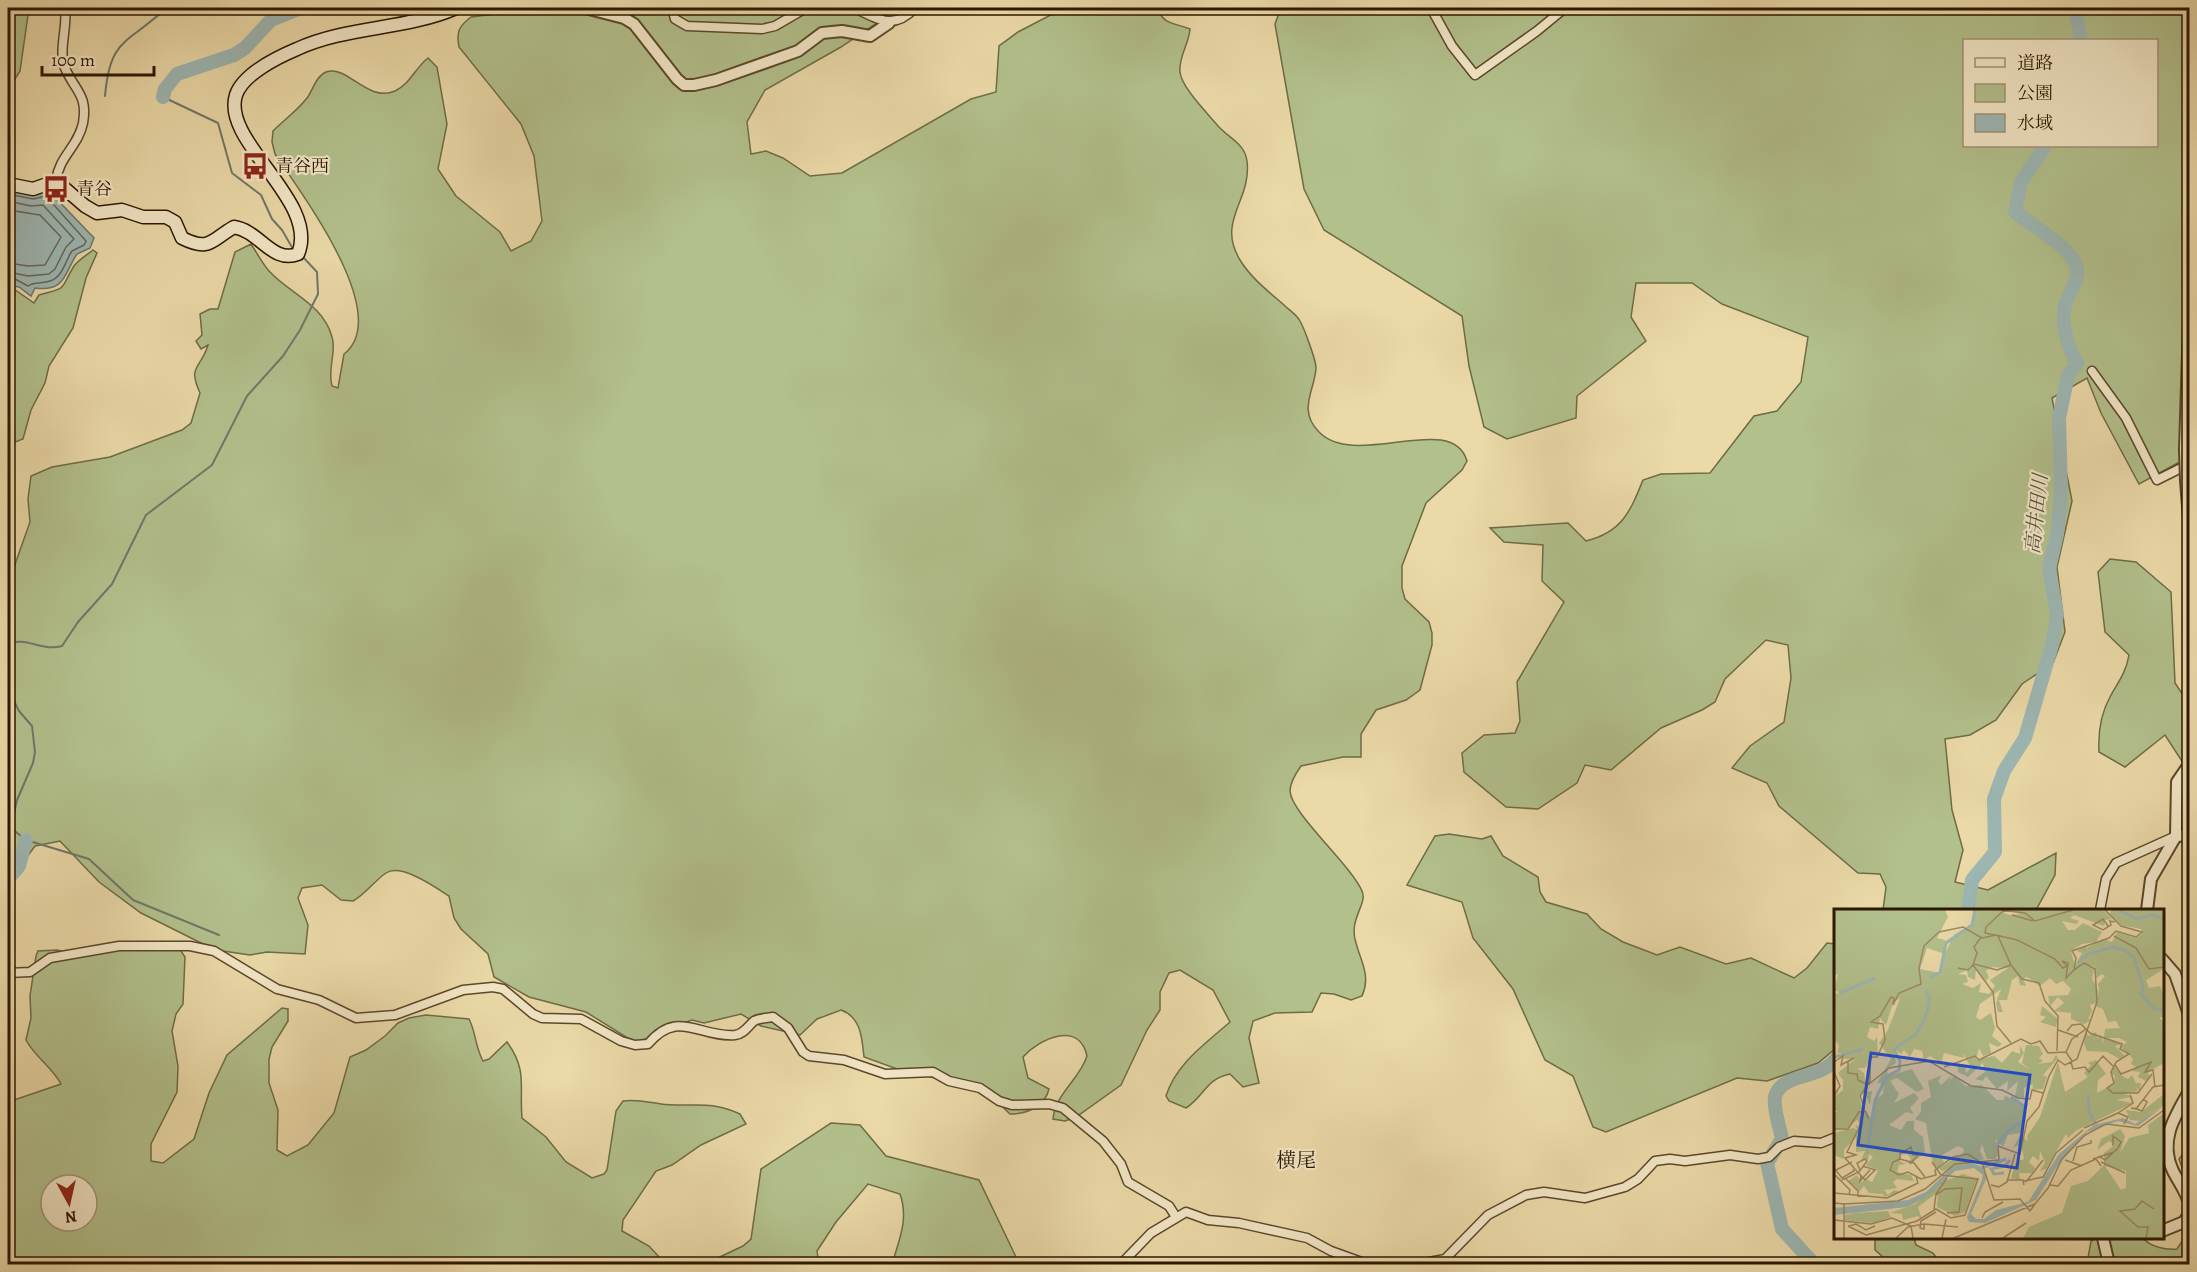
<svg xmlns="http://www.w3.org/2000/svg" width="2197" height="1272" font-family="Alegreya,'Noto Serif JP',serif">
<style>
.green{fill:#b2c08c;stroke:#6e6c46;stroke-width:1.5;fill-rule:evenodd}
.water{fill:#9db7b3;stroke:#6f776b;stroke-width:1.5}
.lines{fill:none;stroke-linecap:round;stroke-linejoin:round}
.shore{stroke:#64675a;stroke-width:1.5}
.stream{stroke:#6f776b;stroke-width:2}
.river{stroke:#9db7b3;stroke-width:14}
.minor-casing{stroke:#5b482a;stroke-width:11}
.tertiary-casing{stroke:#5b482a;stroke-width:14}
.secondary-casing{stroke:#2b1700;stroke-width:15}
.minor{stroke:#f2e6c6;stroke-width:8}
.tertiary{stroke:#f2e6c6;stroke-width:10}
.secondary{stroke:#f2e6c6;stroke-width:12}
.tertiary-bridge-casing{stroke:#5b482a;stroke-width:14;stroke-linecap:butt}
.tertiary-bridge{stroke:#f2e6c6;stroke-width:10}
.labels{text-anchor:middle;stroke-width:4.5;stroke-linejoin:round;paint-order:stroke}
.poi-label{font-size:18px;fill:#2b1700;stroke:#f2e6c6;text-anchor:start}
.water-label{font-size:20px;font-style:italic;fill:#534f3f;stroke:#f2e6c6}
.neighbourhood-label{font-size:20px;fill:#2b1700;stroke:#f2e6c6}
.inset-river{fill:none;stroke:#9db7b3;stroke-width:3}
.inset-road{fill:none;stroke:#9e8b65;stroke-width:1.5}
.view{fill:#1d4ed8;fill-opacity:0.15;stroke:#1d4ed8;stroke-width:3}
.inset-edge{fill:none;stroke:#2b1700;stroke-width:3}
</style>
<rect width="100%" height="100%" fill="#ebd9a8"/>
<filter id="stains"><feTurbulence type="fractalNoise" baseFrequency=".00333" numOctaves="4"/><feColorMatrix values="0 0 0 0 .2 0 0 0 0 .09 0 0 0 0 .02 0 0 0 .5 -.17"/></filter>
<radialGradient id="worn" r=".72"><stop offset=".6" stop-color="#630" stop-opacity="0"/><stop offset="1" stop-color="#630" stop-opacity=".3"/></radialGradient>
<g class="green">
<path d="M8,8H29L20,71L8,90Z"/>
<path d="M546,8L599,16L620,8H899L841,47L765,90L747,122L751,154L766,151L783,158L810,176L842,173L971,99L996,92L999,46L1018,32L1064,8H1158C1162,25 1176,23 1190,29C1189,44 1178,58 1180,72C1181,87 1209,115 1219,127C1229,138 1245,144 1247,161C1252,201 1216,220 1240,260C1251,278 1268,291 1284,305C1289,310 1297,315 1300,321C1304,328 1316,360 1316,368C1315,390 1297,410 1319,432C1356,470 1452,410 1467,461L1462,470L1426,503L1402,566V588L1405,599L1429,622L1432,633V645L1420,690L1406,700L1376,710L1361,734V757H1343L1301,766C1296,773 1290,782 1290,791C1291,813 1350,864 1362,891C1368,904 1348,919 1356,943C1361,962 1371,976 1362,996L1351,1000L1334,994L1321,993L1312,1012L1275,1013L1253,1021L1249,1038L1259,1083L1243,1087L1230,1074C1205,1079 1205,1096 1186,1108L1169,1101L1166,1096C1176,1064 1205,1044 1230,1022L1213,990L1180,970L1169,973L1160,992V1010L1147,1030L1121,1085L1076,1117L1065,1121L1053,1119C1055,1094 1080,1079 1087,1056C1079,1020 1039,1039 1023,1057L1028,1078L1049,1089C1045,1107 1026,1114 1010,1114L984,1089L900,1070L864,1057C862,1038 861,1017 841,1010L817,1019L800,1035L761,1026L741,1014L704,1023L692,1020L670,1028L660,1036L636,1041L626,1037L586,1012L529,997L494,977L488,954L461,929L454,918L449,896C435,887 401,863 386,873C374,881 366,894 353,901L341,900L322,885L302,888L298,898L308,925L305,954L267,952L250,955L223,951L201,943L141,913L99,882L60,841L35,846L8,883V574L13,570L30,522L28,499L31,476L52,467L110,457L182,430L191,423L200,393C187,365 201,369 208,345L201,349L196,341L202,335L200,314L210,309H218L235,252L251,244C257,253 262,263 269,271C290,294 323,304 332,337C337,352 327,368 332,386L338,388L344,354C394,315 300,192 275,154L272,142L273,131C284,120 298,110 307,98C313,90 316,76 326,72C347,64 367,103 395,91C409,85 416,67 428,58L437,67L447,124L438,169L456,196L500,232L511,251L531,241L542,221L534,156L521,124L459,47C456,32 459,26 471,17Z"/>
<path d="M1281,8H2189L2190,260H2186L2182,284L2190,288L2189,457L2139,484L2101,413L2087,378L2052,398L2072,501L2057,567L2065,632L2053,663L2022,684L1996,720L1970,735L1945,739L1952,810L1963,850L1955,882L1988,890L2056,853L2055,875L2036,910H1883L1886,887L1880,874L1858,873L1779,806L1767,783L1732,768L1750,746L1784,722L1791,678L1788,645L1766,640L1725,679L1715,702L1702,710L1661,728L1611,770L1585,765L1577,783L1538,809L1506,807L1464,772L1462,753L1484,735L1515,733L1520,721L1517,682L1564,602L1542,581L1543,545L1504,542L1490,528L1568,523L1586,541C1622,532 1630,512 1643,480L1661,474L1710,473L1754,416L1777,411L1801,382L1808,337L1722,304L1692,283H1636L1631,317L1646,341L1577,396L1576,418L1507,439L1484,427L1469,366L1462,316L1324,230L1304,189L1275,24ZM1964,40H2156V146H1964Z"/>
<path d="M93,250L97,253L86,278L73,328L49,366L45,383L31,410L23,439L8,445V285L34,303L39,295C70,287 59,290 74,266C78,260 87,255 93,250Z"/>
<path d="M2110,559L2136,562L2171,592L2175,683L2189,704V772L2165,735L2125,767L2099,752C2098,733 2100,715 2110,697C2118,682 2126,673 2129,655L2105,632L2098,572Z"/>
<path d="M2189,773V829L2182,813Z"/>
<path d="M1449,834L1482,839L1491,836L1503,856L1538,877L1540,892L1546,902L1587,914L1601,929L1623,942L1657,955L1680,947L1726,964L1751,958L1794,978L1807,968L1827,943L1835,944V1049L1818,1063L1767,1081L1737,1078L1606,1132L1593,1127L1573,1076L1545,1060L1513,989L1473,938L1462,902L1407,885L1435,836Z"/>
<path d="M109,947L179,948L185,957L183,1004L176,1014L172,1031L178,1066L177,1092L151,1144V1161L163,1163L194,1139L209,1093L227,1055L282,1008L288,1009V1021L272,1047L269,1059V1083L278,1110L277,1150L287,1156L308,1145L334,1113L350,1057L366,1050L385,1036L398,1023L409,1018L426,1015L469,1019C476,1032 475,1047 483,1061L489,1059L507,1042C528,1071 519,1086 522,1118L546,1137L566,1162L592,1178L604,1174L607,1170L616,1111L623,1101C637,1099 647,1102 661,1104C691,1108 708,1099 740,1114L746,1124L701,1145L672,1165L656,1171L623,1220L622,1231L649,1246L661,1259L658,1264H8V1102L61,1084C52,1067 35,1057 26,1040L31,1018L30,996L36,956L38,951L57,950L68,953ZM51,1185H87V1221H51Z"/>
<path d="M831,1123L860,1125L886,1156L979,1180L1017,1259L1016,1264H892C899,1240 909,1219 900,1194L868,1184L836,1222L817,1251L819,1264H705L743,1246L751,1239L761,1169Z"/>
<path d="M2189,1147V1187L2179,1159Z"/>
<path d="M2189,1231V1264H2087L2091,1241L2096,1238H2143C2150,1247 2166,1250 2177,1249Z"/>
<path d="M1875,1238H1914L1916,1245L1933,1253L1941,1264H1891L1875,1250Z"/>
</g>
<path class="water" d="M8,187L47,189L94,238L90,248L77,254C64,273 66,292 35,288L31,296L19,287L8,285Z"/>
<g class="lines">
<g class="shore">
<path d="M8,194L33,199L46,196L86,241L84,245L72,251C65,261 63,277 50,281C42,284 35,281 28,286L15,279H8"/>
<path d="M8,201L31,206L43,205L74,239L66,247L55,269L49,274L28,276L8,272"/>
<path d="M8,210L40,215L61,237L45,265L28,266L8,263"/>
</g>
<g class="stream">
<path d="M105,96C110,36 129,44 166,8"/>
<path d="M163,97L218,123L232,173L261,195L272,219L282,230L293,249"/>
<path d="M8,644C25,636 43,652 62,646L78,622L112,584L146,515L212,465L247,396L283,356L300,330L318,294L317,272L302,256"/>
<path d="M8,689L19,711L32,726L35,752L33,763L17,800L11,828L26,840L89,859L133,900L219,935"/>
</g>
<g class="river">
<path d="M2075,8L2081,40"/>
<path d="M163,97L165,89L177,74L234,55L245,48L271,20L301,8"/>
<path d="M8,879L19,866L26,840"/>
<path d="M1968,910L1972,880L1995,852L1994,799L2004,771L2025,738L2052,645L2057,614L2049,569L2057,534L2061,493L2059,418L2068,375L2077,364C2069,348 2060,325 2065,306C2068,292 2083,278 2075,263C2067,245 2031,225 2015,212L2021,182L2045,146"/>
<path d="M1814,1264L1782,1229L1767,1163L1782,1139C1780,1127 1773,1109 1775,1097C1780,1073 1820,1080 1836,1059"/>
</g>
<defs>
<g id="minor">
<path d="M672,8L675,19L687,26L762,29L775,26L806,8"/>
<path d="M854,8C879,19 893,31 915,8"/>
<path d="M1431,8L1452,46L1475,75L1537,31L1565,8"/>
<path d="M56,181C59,156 78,147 83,123C88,95 75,91 65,68C58,50 68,26 65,8"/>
<path d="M2092,371L2126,418L2157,480L2189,464"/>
<path d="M2100,910L2106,879L2116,863L2176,836"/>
<path d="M8,973L30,972L50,958L119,946H190L214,951L277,989L319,1000L356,1018L395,1015L463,990L493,987L503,989L533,1014L542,1018L581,1019L621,1041L635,1045L648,1044C678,1008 699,1038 735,1035C744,1034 748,1026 754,1021C759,1018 767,1018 773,1017L788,1028L803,1052L809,1056L844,1060L885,1074L933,1072L949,1081L980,1088L999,1101L1012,1105L1049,1104L1063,1108L1103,1141L1121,1164L1128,1182L1169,1206L1176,1217"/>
<path d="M1121,1264L1151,1233L1186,1212L1208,1220L1239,1223L1307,1238L1331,1251L1367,1264"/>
<path d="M1419,1264L1445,1259L1488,1215L1526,1195L1544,1192L1585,1198L1625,1187L1638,1179L1655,1161L1670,1159L1685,1161L1730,1155L1758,1159L1769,1157L1779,1147L1794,1141L1821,1143L1836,1137"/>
</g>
<g id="tertiary">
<path d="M585,8L624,18L634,24L677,79L684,85H694L716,80L798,51L822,33L842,31L870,36L889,23"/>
<path d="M2185,449L2190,290"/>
<path d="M2186,481L2190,531"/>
<path d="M2176,836L2190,835"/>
<path d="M2147,910L2151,879L2176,836L2177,782L2190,763"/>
<path d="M2162,959L2175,974L2190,1017"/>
<path d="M2190,1090C2174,1117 2159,1141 2173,1171C2179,1183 2187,1193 2190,1206"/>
<path d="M2162,1231L2184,1222L2190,1213"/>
<path d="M2103,1238L2109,1264"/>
</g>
<path id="secondary" d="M8,184L33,189L56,181L85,206L97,213L122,210L143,217H166L175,222L182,238C210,252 211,240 234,227C260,231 272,264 298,254C320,201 221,142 236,95C243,74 278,57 297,49C347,26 405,30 456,8"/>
</defs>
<use href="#minor" class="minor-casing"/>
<use href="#tertiary" class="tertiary-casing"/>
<use href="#secondary" class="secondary-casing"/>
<use href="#minor" class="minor"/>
<use href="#tertiary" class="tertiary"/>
<use href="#secondary" class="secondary"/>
<defs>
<path id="tertiary-bridge" d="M2185,449L2186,481"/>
</defs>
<use href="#tertiary-bridge" class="tertiary-bridge-casing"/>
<use href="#tertiary-bridge" class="tertiary-bridge"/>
</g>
<defs>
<symbol id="bus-bare" viewBox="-9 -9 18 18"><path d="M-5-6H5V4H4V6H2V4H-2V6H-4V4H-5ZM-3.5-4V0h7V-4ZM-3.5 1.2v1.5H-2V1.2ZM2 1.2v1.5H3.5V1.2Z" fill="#8f2418" stroke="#f2e6c6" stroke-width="2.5" paint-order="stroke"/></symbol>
</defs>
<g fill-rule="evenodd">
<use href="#bus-bare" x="236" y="147" width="38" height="38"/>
<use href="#bus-bare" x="37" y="170" width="38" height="38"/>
</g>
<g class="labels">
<g class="poi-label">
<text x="275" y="172">青谷西</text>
<text x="76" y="195">青谷</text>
</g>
<g class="water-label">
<text transform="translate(2036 514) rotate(-84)" y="7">高井田川</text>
</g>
<g class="neighbourhood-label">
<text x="1296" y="1167">横尾</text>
</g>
</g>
<g transform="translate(1834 909)">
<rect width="330" height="330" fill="#ebd9a8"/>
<path d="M0,1H111L114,8L103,29L111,31L112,42L120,26L138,15L139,1H167L172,5L176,6L186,5L172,1H269L278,10L271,11L270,17L240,6L236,9L245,12L243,15L228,12L234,21H241L249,14L268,23L262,33L248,35L237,42L241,57L248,44L243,42L250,37L253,39L270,30L278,33L283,23L302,29L308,25L307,20L287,16L276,6L277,1H330V60L312,71L315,79L326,77L330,86V108H325L330,114V154L314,163L316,168L312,172L304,168L306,163L298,162L302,158L297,155L299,150L287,138L293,133L285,129H272L288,135L281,137L291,147L286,150L273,143L253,142L249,132L252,120L254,127L262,123L263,129L268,127L269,136L271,120L286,119L282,112L274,113L269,100L261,97L265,81L264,75L271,67L268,65L261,70V58L252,55L260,61L258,69L264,81L262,94L256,96L258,102L254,110L257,111L250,115L237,110V104L220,102L230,94L224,88L216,97L214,87L234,86L237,80L229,72L222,75L216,69L206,77L193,68L189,70L192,77L186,76L184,67L178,71L173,91H165L169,103H164L162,94L167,80L146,95L142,108L146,111L157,104L161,119L158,127L168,135L164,138L155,134L157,144L149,147L145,139L142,151L160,147L168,154L178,142L186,145V136L190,144L184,153L195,160L188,154L192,136L205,137L209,145L205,149L209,152L204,155L218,153L222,146L224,149L209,166L213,168L209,180L198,181L199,176H196L190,179V189L181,188L184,172L173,182L174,172L163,180L152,167L149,172L141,170L151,163L149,154L134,168L124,163V154L131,157L132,164L137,159L129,144L130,149L110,144L107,154L96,147L90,151L88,142L80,140L76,148L70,141L67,145L59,138L62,154L54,159L53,167L78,160L90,180L83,183L63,169L56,172L65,185L60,194L80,184L85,189L76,199L80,205L72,203L55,216L67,221L73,212H80V221L89,228L91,244L78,254H73L77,250L73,245L67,246L66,252L72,255L65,256L63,263L77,266L80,272L63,270L59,273L63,279L50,281L54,286L60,281L67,283L50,288L49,285L35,284L30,277L25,283L14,272L23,266L27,273L32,270L38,273L44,262L32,256L39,248L35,245L34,251H27L31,242L22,243V228L10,241V250L0,246V224L19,219L24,221L21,217L27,216L23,211L13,219L0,220V203H4L0,200V188L9,181V171L4,164L21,150H11L7,146L21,144H3L5,137L0,130V86L5,83L0,81L4,65L0,67ZM93,39L111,45L106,64L86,60ZM158,58L174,59L156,71L161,77L155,85L145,83L147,74L139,79L128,75L134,73L132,66L124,65L133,61L134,68L141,71L142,61L152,72L155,68L152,62ZM66,89L54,121L45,134L57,150L43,174L50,175L49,185L40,192L36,210L33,202L29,203L25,187L31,184L36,196L38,182L33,183L30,164L23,159H31L38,146L44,147L43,128L40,132L33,128L36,118L44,120L46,109L52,116L59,94ZM208,97L224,110L222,118L206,113L212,108L206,106ZM262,151L272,165L264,171L263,184L280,175L281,167L277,164L280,157L288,167L294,170L298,166L302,174H307L306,181L302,178L304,182L289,185L298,187L299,191L297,188L282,191L299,194L243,221L234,229L232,225L212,260L206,262L211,253L206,242L205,252L199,247L195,253L201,259L198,264H185L186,271L177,269L182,253L190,250L188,240L184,236L179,239L186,226L194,232L193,227L206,208L224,153L231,183L254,168L250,164L257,156L254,154ZM108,166L104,172L107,176L118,166L115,172L120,167L132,177L148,176L163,191H170L171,186L187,197L194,195L186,224L174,226L169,238L161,230L165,245L161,250H153L148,235L146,242L150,250L109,262L99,256L92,214L81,210L87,203V194L97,188L94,172ZM124,237L130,240L129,244L105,259L110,253L106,247ZM330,185V196L306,212L296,211L292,201L307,203ZM330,204V329H189L195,318L228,304L237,277L254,272L270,256V244L281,236L275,232L263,241L267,230L286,220L291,227L286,244L295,229L315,224L314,216ZM271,257L292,262V279L287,281ZM129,265L143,270L131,303L121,307L103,298L104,283L84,298L88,311L84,307L69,311L68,305L56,304L81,295L106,274ZM54,302L57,308L39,314L11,311V306L21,304Z" fill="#b2c08c" fill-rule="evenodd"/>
<path d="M330,197L304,217L284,212L253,223L224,256L202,291L151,314L135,313L133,308L148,271L149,266L140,259L121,262L94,287L73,298L0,306V299L74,291L92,283L118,258L136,254L147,257L153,268L137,305L142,310H150L162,301L194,293L225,245L260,216L289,209L301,215Z" fill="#9db7b3"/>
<path class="inset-river" d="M285,1L303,10L317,6L330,9M244,54L254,45L279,38L290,41L300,48L309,78L307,85L321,100L330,101M96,68L106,64L112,34L138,16L141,1M6,84L41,69M0,148L29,140M254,185L255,203L262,215M163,236L173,223L190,211L191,198L177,188M33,245L41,191L53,167L65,161L66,152L60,140L82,125L90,111L96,93L92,81M148,259L172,250M170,264L160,265L157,260L171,257L176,251"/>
<path class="inset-road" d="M167,1L191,4L201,12L239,1M178,6L199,12M274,17L269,10L259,16L269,21L277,16L276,12L281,13M161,26L151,24L152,18L170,1M164,27L177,56L188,70L205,74L211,92L224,107L223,142M280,27L302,39L315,60L330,58M147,28L140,38L143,44L139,56L159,83L163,117L177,134M124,59L134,61L140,55L163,61L177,56M57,88L60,89L59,96L65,84L87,75L85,59L90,37L105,23L129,18L148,29L162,26L183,31L221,50L229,59L233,57L228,52L234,54L232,69L240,61M224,121L244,128M233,122L238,116L247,115L256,124L288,135L286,140L295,145L282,153L277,163L280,174L273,179L279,184H304L318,165M232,143L238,130L252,120M0,153L9,147L7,156L20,149L14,153V164L23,165L24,171L34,176M237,153L239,160L251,158L255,163L269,147L279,157M281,156L287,165L317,153L311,163L319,161L321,178M110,158L141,147L145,151L187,130L197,135L206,132L214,144L232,143L238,152M0,163L6,177L0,187M34,176L55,159L95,152L137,177L168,181L184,189L196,190L198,181L209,184M297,199L302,200L319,178L330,176M300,199L308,202L313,193L309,190M290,215L294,208L284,204L299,194L296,186M250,219L284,204M0,220H14L25,203L31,202L35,210M265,247L271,251L284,239L287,233L279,227V237M119,248L134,245L148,254L160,291L186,290L196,302L201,295M66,250L59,253L56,261L65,266L74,263L87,270L102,266L101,261L119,248M66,250V245L77,238L79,246H84L76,255M66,250L80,254L91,268M259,250L280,243M231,251L248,257M239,252L243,238L257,234V231M267,253L291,264M29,257L41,261L31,271L11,249L22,246L13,243L27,215L30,198L26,187L36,172V148H43L51,131L49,115L37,113L46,107L57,88M0,259L8,269L20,262L19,260M0,262L18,253M0,265L16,281L15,286M27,267L26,272L36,261M12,270L24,282V288M8,271L25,263L33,252L31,250L23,254L26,261M174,271H189L190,276M190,272L209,268L222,244L249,221M192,273L209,251M157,276L165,278L173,273L181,245M216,276L224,277L237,261L262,250L267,257M0,284L53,289L84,274L82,267M102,286L111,280L128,279L125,303L113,304M0,294L10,295V329M10,295L64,292L91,280L121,255L165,251L164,237L186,245L193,212L205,198L215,167L224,151L231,156L243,150L263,93L261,60L250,54L240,61L242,49L238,42L275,29L282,22L302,28L308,23L287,17L271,1M100,300L102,285L113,269M148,309L151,303L169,293M0,311L37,315L58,309L77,317L79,329M90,315V320L86,319L87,312L102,303M14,317L32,326M15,317L22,315L32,321L41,317M32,326L83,312L102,300L117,309L131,306L144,270L107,266L98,253M62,329L74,318L90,315L124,318M108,329L112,310M120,329L201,295L214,279L228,250L251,226L272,215L305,219L330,201M169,329L192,314M312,329L314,318H304L286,302L301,300L308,292L320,300"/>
<path class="view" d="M37,144L196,166L183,259L24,236Z"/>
<rect width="330" height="330" class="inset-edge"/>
</g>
<rect width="2197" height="1272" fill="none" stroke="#ebd9a8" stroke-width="30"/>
<rect x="9" y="9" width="2179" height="1254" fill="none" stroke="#2b1700" stroke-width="3"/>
<rect x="15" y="15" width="2167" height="1242" fill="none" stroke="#2b1700" stroke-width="1.5"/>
<rect x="1963" y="39" width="195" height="108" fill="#f2e6c6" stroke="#a29377" stroke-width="1.5"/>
<rect x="1975" y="58" width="30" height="9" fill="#f2e6c6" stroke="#a29377" stroke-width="1.5"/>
<text x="2017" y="69" font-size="18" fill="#2b1700">道路</text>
<rect x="1975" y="84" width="30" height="18" fill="#b2c08c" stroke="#a29377" stroke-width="1.5"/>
<text x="2017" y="99" font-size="18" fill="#2b1700">公園</text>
<rect x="1975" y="114" width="30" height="18" fill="#9db7b3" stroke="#a29377" stroke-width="1.5"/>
<text x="2017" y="129" font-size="18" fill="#2b1700">水域</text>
<g transform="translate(69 1203) rotate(172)"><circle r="28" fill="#f2e6c6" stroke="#a29377" stroke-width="1.5"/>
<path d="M0-4.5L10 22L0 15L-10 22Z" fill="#8f2418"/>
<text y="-9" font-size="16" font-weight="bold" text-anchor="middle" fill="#2b1700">N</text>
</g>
<path d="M42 66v9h112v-9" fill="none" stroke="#2b1700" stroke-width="3"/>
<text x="51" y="66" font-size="18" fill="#2b1700" stroke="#f2e6c6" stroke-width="4.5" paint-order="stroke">100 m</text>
<rect width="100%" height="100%" filter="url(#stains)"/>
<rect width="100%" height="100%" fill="url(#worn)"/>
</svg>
